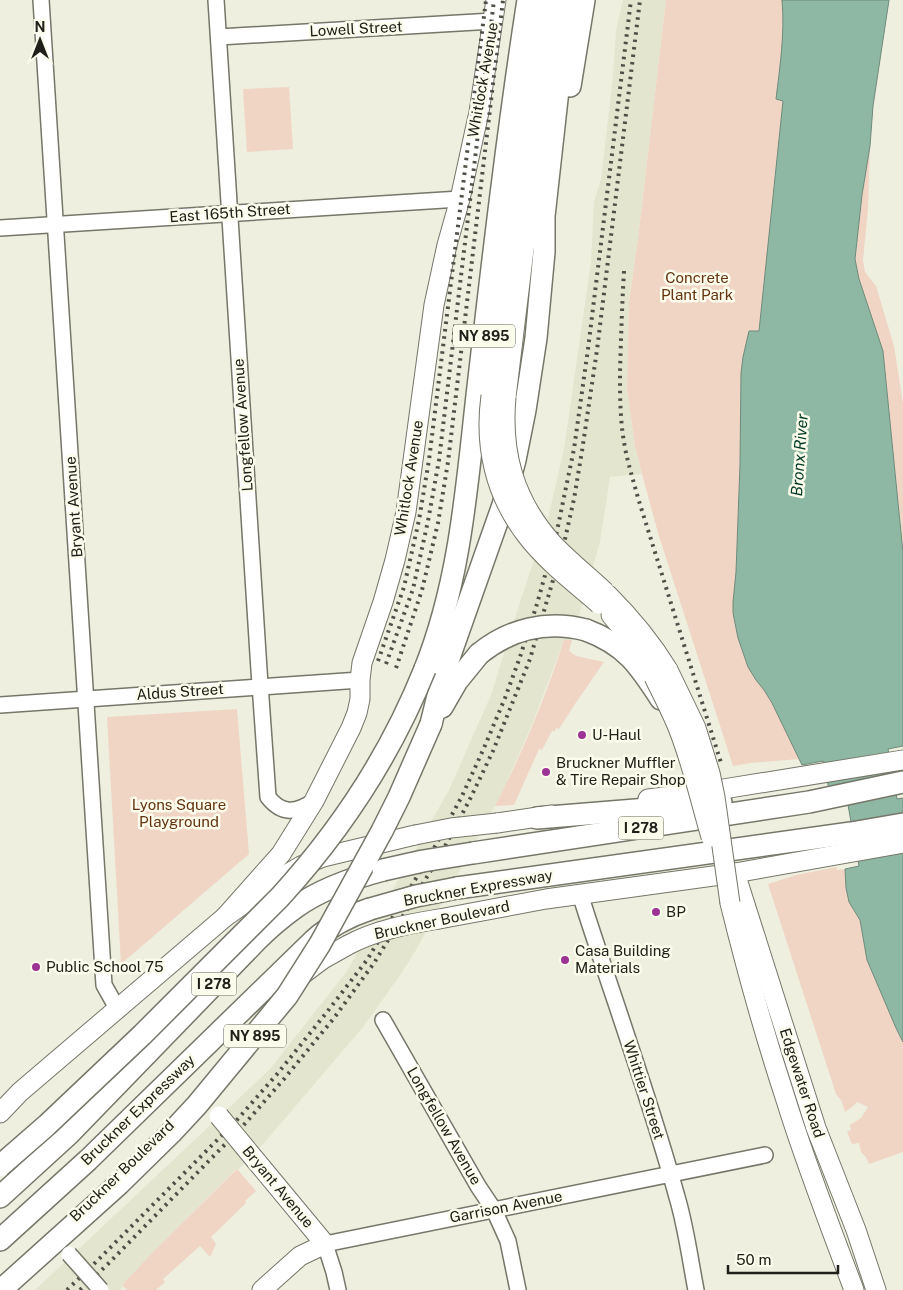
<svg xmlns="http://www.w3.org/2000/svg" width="903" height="1290" font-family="'Public Sans',sans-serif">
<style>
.built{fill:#e4e5ce}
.green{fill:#f0d5c5}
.water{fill:#8fb8a4;stroke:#6e8a7b}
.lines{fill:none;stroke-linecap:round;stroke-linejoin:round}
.minor-casing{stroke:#767669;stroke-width:18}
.major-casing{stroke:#767669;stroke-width:21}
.highway-casing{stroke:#767669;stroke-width:24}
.minor{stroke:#fff;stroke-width:15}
.major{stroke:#fff;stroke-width:19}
.highway{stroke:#fff;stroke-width:21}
.rail{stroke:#4f4f47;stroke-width:4;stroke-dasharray:2.5 5;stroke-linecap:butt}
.minor-bridge-casing{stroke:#767669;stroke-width:18;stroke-linecap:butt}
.major-bridge-casing{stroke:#767669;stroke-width:21;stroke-linecap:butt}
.highway-bridge-casing{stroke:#767669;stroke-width:24;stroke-linecap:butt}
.minor-bridge{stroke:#fff;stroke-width:15}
.major-bridge{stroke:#fff;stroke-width:19}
.highway-bridge{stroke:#fff;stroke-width:21}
.poi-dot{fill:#9d3394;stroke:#fcfcec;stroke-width:2}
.labels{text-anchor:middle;stroke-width:5;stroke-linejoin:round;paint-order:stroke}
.shield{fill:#fcfcec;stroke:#626259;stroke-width:1}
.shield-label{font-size:14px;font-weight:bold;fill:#20201a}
.street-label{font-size:15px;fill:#20201a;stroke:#fcfcec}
.park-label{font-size:15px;fill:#63330f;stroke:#fcfcec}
.poi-label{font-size:15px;fill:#20201a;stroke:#fcfcec;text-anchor:start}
.water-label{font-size:16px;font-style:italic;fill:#003925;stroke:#fcfcec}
</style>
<rect width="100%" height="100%" fill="#eeefdf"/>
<path class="built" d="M623,0H666L638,239L629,302L627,389L635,446L642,474L610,477L600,542L572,640H564L533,722L505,786L495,806L416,950L403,971L363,1027L265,1142L238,1170L236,1169L161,1244L120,1290H35L270,1069L347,971L449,790L491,695L522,596L548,518L564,449L591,262L594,202L601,179L613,77L616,30Z"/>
<g class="green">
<path d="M666,0H782C785,33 780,66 776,99L783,100L759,332L749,331L741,373L740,465L736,572L733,602V613L738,638L748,667L756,680L764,690L772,703L800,759L750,763L733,766L658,533L642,474L635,446L627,389L629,302L638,239Z"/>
<path d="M289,87L293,149L247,152L243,89Z"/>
<path d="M870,146L868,209L863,260L865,272L876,286L894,346L903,403V553L883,351L859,279L855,259L862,195Z"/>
<path d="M564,640H572L569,651L576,656L604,662L575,704L559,729L556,728L555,731H552L542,750L539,749L514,805L495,806C522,754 546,696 564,640Z"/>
<path d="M237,709L249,854L121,964L107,717Z"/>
<path d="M837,867V870L845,869V879L849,902L860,920L867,960L896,1028L903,1042V1152L869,1164L866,1157L861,1152L859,1143L852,1144L847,1132L851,1130L850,1125L861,1118L868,1107L857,1102L852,1107L845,1112L841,1100L836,1094L768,884L796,875Z"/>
<path d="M237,1169L256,1191L245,1201L246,1203L211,1237L216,1244L210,1257L200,1246L163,1279L165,1282L156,1290H127L123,1286L124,1285L123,1284L161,1244Z"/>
</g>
<path class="water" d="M782,0H889L873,106L870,146L862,195L855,259L859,279L883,351L903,553V746L888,749L897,799L903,798V1042L896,1028L867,960L860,920L849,902L846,888L845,869L859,866L848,805L833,808L823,761L802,765L772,703L764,690L756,680L748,667L738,638L733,613V602L736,572L740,465L741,373L743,357L749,331H759L783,101L776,99C780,66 785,33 782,0Z"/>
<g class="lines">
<defs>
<g id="minor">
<path d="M41,0L104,985L118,1010"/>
<path d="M216,0L259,670L268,797C282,815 296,813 314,801"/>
<path d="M219,37L493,21"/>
<path d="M0,228L460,199"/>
<path d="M0,705L360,680"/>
<path d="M580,894C612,995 649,1095 677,1197C686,1227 690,1259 696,1290"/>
<path d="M383,1020L478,1186L494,1210L508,1241L518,1290"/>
<path d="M338,1290L334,1272L325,1244L765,1155"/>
</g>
<g id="major">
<path d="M491,396L540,0"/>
<path d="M506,397L554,4"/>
<path d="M608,595C631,618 651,642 668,670"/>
<path d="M611,615L628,635L650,670"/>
<path d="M648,799L705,792L903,760"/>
<path d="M497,823L552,815"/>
<path d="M735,873L816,1128L856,1230L876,1290"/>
<path d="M730,903C746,968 764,1033 785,1097C805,1162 830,1226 854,1290"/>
<path d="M225,917L281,854L314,801L351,728L357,713L360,699V680L362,663L383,602L395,560L406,512L434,305L447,245L460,199L479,112L496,0"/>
<path d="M439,919L546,899L735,873L903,843"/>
<path d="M303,974L323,959L348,945"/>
<path d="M0,1113L20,1092L225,917L282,877L301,866L323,857L415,835"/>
<path d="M257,1162L325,1244L300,1256L262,1290"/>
</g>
<g id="highway">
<path d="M570,86L584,0"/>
<path d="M586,630C626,645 639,665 661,699"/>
<path d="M425,669C461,579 467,482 478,387C493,258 508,129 528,0"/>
<path d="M442,707L457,681L479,654"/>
<path d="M431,724L443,675L503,505L515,460L525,410L536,338L544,252V216L558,90L564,0"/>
<path d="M537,818L660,808L721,802"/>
<path d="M473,853L809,802L903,782"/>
<path d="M457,888L851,833L903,824"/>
<path d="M0,1197L69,1134L257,940C269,928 282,917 296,907C321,889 353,878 383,870"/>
<path d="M0,1240L88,1160L314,940C331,925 349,916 370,909"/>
</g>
</defs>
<use href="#minor" class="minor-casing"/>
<use href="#major" class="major-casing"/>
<use href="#highway" class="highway-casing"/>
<use href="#minor" class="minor"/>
<use href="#major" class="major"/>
<use href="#highway" class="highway"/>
<g class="rail">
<path d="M624,271C622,305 621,338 620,372C620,395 620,419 624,442C627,461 633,479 638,498L722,766"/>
<path d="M378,661L404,587L419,520L429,460L486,0"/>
<path d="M386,664L413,589L428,521L439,460L494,0"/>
<path d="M396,668L422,590L438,523L448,462L503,0"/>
<path d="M67,1290L98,1260L236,1121L278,1073L327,1012L367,960L433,850L462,796L484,748L505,698L520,657L537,604L556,536L564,497L574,449L588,349L631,0"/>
<path d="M80,1290L107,1265L242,1127L284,1079L334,1018L374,963L441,854L470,799L493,751L530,659L565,539L574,499L582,451L597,350L640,0"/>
</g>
<defs>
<path id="minor-bridge" d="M69,1254L101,1290"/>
<g id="major-bridge">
<path d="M491,396C484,446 495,495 527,536C546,561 575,583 599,604"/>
<path d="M506,397C501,453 514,500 552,543C568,560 588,576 605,592"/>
<path d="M668,670L696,728L710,773L715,797L730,903"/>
<path d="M654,677C663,696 673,714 680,733C693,767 701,803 711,837"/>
<path d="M415,835L451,828L497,823"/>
<path d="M348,945C376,930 408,924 439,919"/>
<path d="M219,1116L257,1162"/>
</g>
<g id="highway-bridge">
<path d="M479,654C510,629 547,620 586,630"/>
<path d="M383,870L423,861L473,853"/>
<path d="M370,909L416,896L457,888"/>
<path d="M0,1166L47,1125L142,1035L280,897C341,830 391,754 425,669"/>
<path d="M1,1290L119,1184L171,1133L197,1105L287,996L320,944L382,831L399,797L431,724"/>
</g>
</defs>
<use href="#minor-bridge" class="minor-bridge-casing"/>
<use href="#major-bridge" class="major-bridge-casing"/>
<use href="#highway-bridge" class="highway-bridge-casing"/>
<use href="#minor-bridge" class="minor-bridge"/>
<use href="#major-bridge" class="major-bridge"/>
<use href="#highway-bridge" class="highway-bridge"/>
</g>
<g class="poi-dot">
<circle cx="582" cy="735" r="5"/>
<circle cx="546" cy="772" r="5"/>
<circle cx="656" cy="912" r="5"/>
<circle cx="565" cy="960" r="5"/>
<circle cx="36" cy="967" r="5"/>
</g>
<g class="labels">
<g class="shield">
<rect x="453" y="324.5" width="62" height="23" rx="4"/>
<rect x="618.5" y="816.5" width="45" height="23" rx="4"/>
<rect x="191.5" y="972.5" width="45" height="23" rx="4"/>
<rect x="224" y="1024.5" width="62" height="23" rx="4"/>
</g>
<g class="shield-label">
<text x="484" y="341">NY 895</text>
<text x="641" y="833">I 278</text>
<text x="214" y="989">I 278</text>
<text x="255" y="1041">NY 895</text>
</g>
<g class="street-label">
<text transform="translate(356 29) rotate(-3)" y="5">Lowell Street</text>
<text transform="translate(483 80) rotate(-80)" y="5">Whitlock Avenue</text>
<text transform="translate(230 213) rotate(-4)" y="5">East 165th Street</text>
<text transform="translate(243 425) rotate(-94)" y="5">Longfellow Avenue</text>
<text transform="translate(409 478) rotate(-81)" y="5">Whitlock Avenue</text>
<text transform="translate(74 507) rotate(-94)" y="5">Bryant Avenue</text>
<text transform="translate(180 692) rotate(-4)" y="5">Aldus Street</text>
<text transform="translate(478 888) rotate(-10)" y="5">Bruckner Expressway</text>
<text transform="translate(442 920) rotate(-12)" y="5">Bruckner Boulevard</text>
<text transform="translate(802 1083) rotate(72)" y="5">Edgewater Road</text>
<text transform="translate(644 1090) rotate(72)" y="5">Whittier Street</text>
<text transform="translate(138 1110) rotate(-44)" y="5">Bruckner Expressway</text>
<text transform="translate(444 1126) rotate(60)" y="5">Longfellow Avenue</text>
<text transform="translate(122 1171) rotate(-44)" y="5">Bruckner Boulevard</text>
<text transform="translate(278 1187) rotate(50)" y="5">Bryant Avenue</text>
<text transform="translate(506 1207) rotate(-11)" y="5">Garrison Avenue</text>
</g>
<g class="park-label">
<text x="697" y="283">Concrete<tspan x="697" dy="17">Plant Park</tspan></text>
<text x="179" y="810">Lyons Square<tspan x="179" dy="17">Playground</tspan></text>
</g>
<g class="poi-label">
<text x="592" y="740">U-Haul</text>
<text x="556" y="768">Bruckner Muffler<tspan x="556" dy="17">&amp; Tire Repair Shop</tspan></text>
<text x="666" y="917">BP</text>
<text x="575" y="956">Casa Building<tspan x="575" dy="17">Materials</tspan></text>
<text x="46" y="972">Public School 75</text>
</g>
<g class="water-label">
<text transform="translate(799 455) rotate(-86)" y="6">Bronx River</text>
</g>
</g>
<g transform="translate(40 40)" stroke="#fcfcec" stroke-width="4" paint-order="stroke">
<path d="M0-4L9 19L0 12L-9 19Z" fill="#20201a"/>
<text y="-8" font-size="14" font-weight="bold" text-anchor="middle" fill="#20201a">N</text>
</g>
<path d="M728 1265v8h110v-8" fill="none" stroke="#20201a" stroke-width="2.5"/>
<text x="736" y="1265" font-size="15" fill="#20201a" stroke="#fcfcec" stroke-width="4" paint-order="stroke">50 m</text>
</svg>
